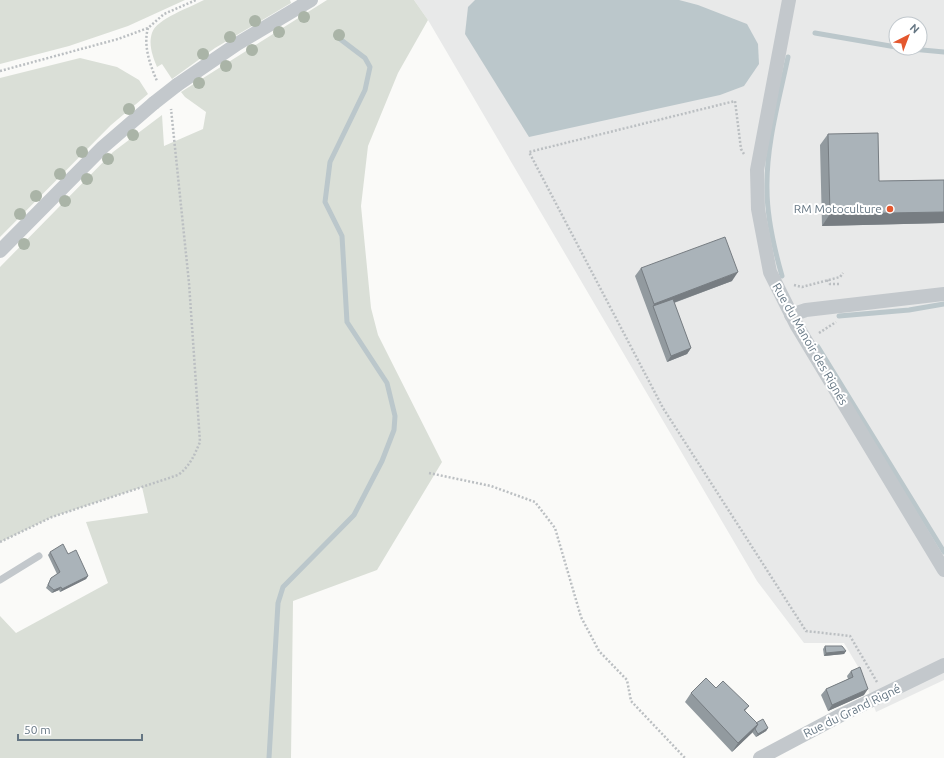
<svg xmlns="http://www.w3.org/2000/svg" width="944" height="758" font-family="Ubuntu,sans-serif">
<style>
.built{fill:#e8e9e9;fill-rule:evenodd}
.green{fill:#dadfd7}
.water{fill:#bbc7cb}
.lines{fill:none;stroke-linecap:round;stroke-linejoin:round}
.stream{stroke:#bbc7cb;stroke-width:5}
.path{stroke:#bbbfc2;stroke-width:2.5;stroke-dasharray:2 2;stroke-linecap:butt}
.service{stroke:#c3c8cc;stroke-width:7}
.minor{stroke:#c3c8cc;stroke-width:14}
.minor-bridge{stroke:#c3c8cc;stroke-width:14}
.tree{fill:#aab4a7}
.wall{fill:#929a9f}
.shaded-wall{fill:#777d82}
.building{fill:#aab3b9;stroke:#777d82}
.poi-dot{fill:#e4572e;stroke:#fff;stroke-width:1.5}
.labels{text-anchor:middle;stroke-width:4;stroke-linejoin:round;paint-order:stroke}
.poi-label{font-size:12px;fill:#657683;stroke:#fff;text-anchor:end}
.street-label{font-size:12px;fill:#657683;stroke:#fff}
</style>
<rect width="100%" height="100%" fill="#fafaf8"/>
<path class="built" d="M414,0H944V680L876,712L863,675L844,643H804L757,581L428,20ZM896,24H920V48H896Z"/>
<g class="green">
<path d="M0,0H185L128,26L69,46L0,64Z"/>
<path d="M204,0H290L291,3L215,48L172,79L162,64L157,67C153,57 148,45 152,33C156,19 191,7 204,0Z"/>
<path d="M327,0H414L428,20L398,73L368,146L361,206L371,308L378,335L442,462L377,570L293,601L291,758H0V616L16,633L108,583L86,522L148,513L142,487L52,517L0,542V267L113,152L162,115L164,146L203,129L206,112L185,97L181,92Z"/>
<path d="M80,58L117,67L139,80L148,94L111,125L0,237V78Z"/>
</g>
<path class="water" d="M475,0H679L698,5L747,24L758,44L759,64L744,86L720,95L529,137L465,34L468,7Z"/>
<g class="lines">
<g class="stream">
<path d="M815,33L896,47"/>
<path d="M901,48L944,52"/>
<path d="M782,276C774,248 767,218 767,189C766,145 779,100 788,57"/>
<path d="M839,316L909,310L944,304"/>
<path d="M818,347L944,552"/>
<path d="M269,758L278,603L283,587L354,515L382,461L394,430L395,416L387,383L347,322L342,236L325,202L330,162L365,90L370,67L365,58L336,36"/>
</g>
<g class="path">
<path d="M148,28C143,45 150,65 157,81"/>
<path d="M0,71L118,39L148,28L164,14L196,0"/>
<path d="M744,154L741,149L735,101L529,152L663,408L806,631L850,636L877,682"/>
<path d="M827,280L830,284H841"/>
<path d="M794,285L802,287L840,277L843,273"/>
<path d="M819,333L836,322"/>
<path d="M429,473L491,486L535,502L555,528L581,617L599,651L627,680L631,701L685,758"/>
<path d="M0,542L52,517L178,475C190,466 194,456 200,442L189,283L171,109"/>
</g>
<path class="service" d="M0,580L39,556"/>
<g class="minor">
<path d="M789,0L757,170L758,209L770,272L797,326L944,570"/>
<path d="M177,85L237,44L311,0"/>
<path d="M0,251L103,147L154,103"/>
<path d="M791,315L806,310L944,294"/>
<path d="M760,758L841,715L944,665"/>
</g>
<path class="minor-bridge" d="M154,103L177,85"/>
</g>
<g class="tree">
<circle cx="304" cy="17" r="6"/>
<circle cx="255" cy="21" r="6"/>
<circle cx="279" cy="32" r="6"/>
<circle cx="339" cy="35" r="6"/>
<circle cx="230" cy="37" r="6"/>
<circle cx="252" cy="50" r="6"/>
<circle cx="203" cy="54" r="6"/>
<circle cx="226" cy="66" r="6"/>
<circle cx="199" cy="83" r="6"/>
<circle cx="129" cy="109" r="6"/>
<circle cx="133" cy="135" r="6"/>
<circle cx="82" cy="152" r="6"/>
<circle cx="108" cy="159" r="6"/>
<circle cx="60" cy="174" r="6"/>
<circle cx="87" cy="179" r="6"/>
<circle cx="36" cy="196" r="6"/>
<circle cx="65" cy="201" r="6"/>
<circle cx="20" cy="214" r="6"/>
<circle cx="24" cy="244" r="6"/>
</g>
<g class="wall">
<path d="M828,134L879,181L944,180V223L822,226L820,145Z"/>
<path d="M641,268L732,281L674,303L691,348L687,354L667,362L635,276Z"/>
<path d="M50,552L68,554L88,576L86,579L60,592L59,590L52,593L46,588L51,578L57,574L48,555Z"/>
<path d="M825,646L846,651L844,654L824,656L823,649Z"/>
<path d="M851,671L864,695L828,711L821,695L826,689L848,679L847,676Z"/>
<path d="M716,688L749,706L745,711L756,723L768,728L766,731L756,737L752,732L732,752L685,702L691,693Z"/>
</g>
<g class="shaded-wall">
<path d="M944,212V223L822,226L830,214Z"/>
<path d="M738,272L732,281L654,310L653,306L654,304Z"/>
<path d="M691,348L687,354L667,362L671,356Z"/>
<path d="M88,576L86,579L60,592L62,589Z"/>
<path d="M61,587L59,590L52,593L54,590Z"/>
<path d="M846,651L844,654L824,656L826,653Z"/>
<path d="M868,689L864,695L828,711L832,705Z"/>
<path d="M758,724L752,733L732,752L738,743Z"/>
<path d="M768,728L766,731L756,737L758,734Z"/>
</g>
<g class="building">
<path d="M878,133L879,181L944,180V212L830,214L828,134Z"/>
<path d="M725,237L738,272L654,304L641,268Z"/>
<path d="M673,299L691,348L671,356L653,306Z"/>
<path d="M63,544L68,554L76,550L88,576L62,589L61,587L54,590L48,585L51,578L60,572L50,552Z"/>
<path d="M825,646H842L846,651L826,653Z"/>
<path d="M860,667L868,689L832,705L826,689L853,677L851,671Z"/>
<path d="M706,678L716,688L723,681L749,706L744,710L758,724L738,743L691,693Z"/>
<path d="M763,719L768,728L758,734L755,729L758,724L756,723Z"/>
</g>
<circle class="poi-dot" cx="890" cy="209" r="4"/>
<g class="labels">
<g class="poi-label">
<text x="882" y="213">RM Motoculture</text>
</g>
<g class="street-label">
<text transform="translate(810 344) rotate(60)" y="4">Rue du Manoir des Rignés</text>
<text transform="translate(852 711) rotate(-26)" y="4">Rue du Grand Rigné</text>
</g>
</g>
<g transform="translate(908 36) rotate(42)"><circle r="19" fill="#ffffff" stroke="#c1c8cd"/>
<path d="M0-3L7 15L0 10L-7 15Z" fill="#e4572e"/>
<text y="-6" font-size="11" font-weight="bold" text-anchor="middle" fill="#657683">N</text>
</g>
<path d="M18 734v6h124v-6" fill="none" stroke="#657683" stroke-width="2"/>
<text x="24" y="734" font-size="12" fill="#657683" stroke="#ffffff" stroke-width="3" paint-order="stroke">50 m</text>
</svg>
